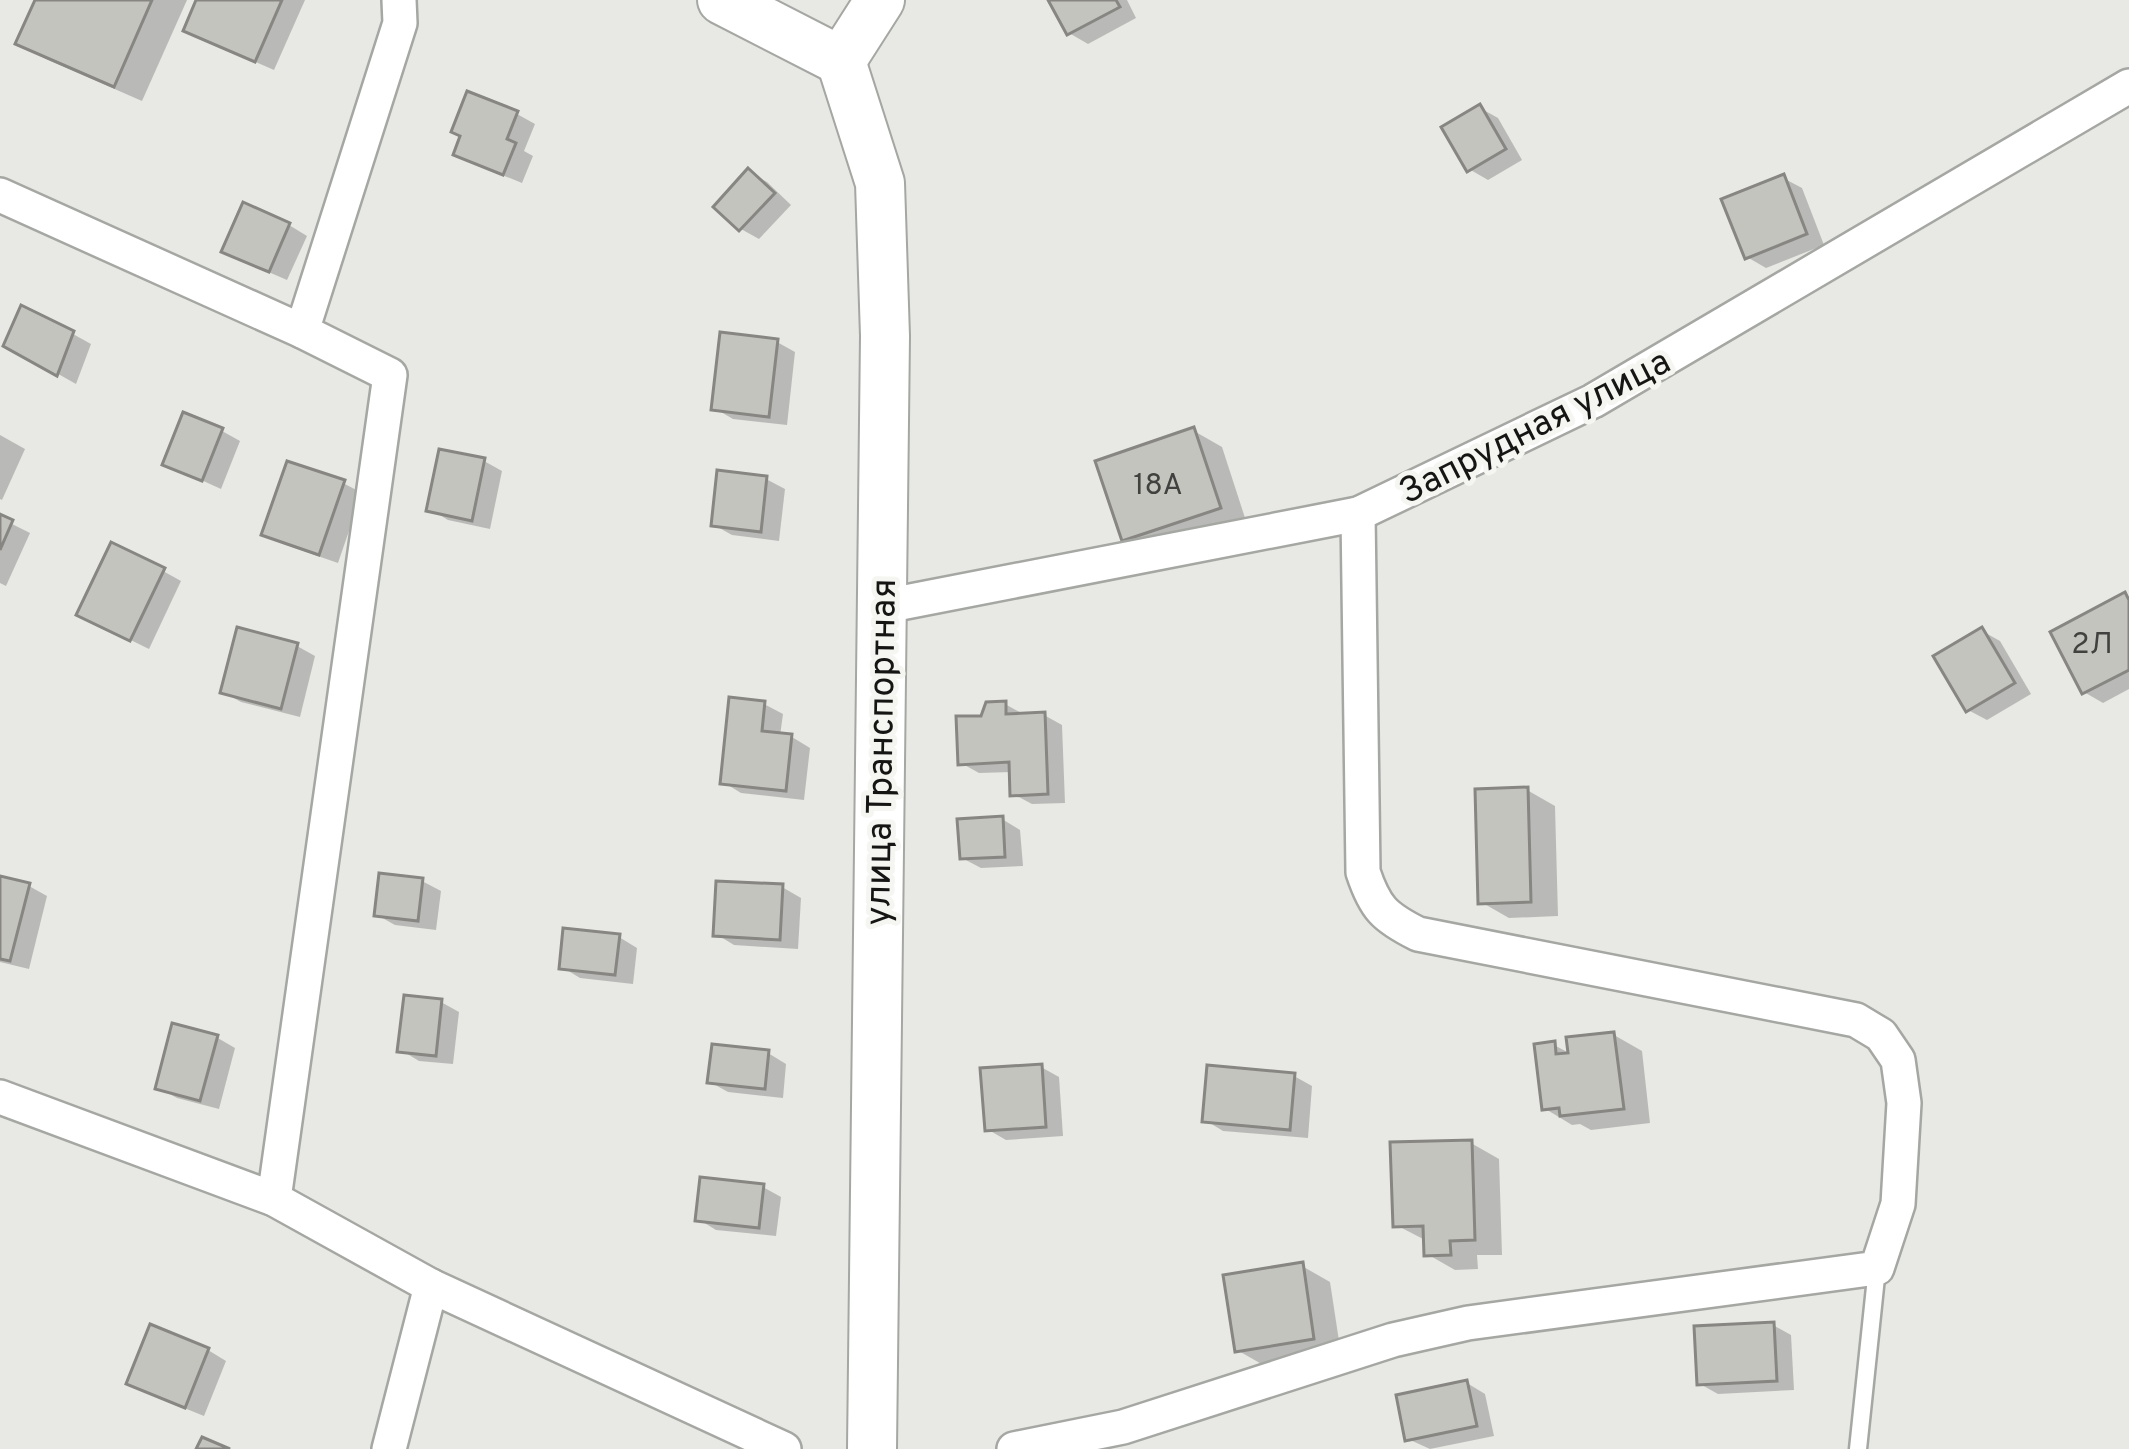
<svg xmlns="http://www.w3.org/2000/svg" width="2129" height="1449" font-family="Overpass,sans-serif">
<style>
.shadow{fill:#0003}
.building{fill:#c4c4bf;stroke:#878682;stroke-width:3}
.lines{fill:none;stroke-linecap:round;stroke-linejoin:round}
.lane-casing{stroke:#a5a7a3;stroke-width:21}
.street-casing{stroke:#a5a7a3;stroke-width:38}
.secondary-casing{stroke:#a5a7a3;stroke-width:52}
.lane{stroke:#fff;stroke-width:16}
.street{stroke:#fff;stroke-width:33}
.secondary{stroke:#fff;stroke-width:48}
.labels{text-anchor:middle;stroke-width:10;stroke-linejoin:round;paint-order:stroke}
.number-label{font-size:30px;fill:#41423f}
.street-label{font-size:36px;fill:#151614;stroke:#f5f6f2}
</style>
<rect width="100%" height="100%" fill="#e8e9e5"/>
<g class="shadow">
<path d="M38,0H187L142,101L46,59L19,43Z"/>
<path d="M200,0H305L274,70L205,40Z"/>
<path d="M1052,0H1127L1136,18L1088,44L1069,33Z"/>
<path d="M1480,108L1498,118L1522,160L1488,180L1469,169Z"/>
<path d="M517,114L535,124L524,151L533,156L522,183L475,164L457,154Z"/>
<path d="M749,172L767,182L791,205L759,239L741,229L717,206Z"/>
<path d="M1783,178L1802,188L1824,245L1766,268L1747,257Z"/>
<path d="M289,225L307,236L287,280L243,261Z"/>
<path d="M73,334L91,344L76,384L7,345Z"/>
<path d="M777,342L795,352L787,425L733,419L714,408Z"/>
<path d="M222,431L240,441L221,489L166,464Z"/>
<path d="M1194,431L1222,447L1247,524L1152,555L1124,539Z"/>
<path d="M0,435L25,449L2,500L0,499Z"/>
<path d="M484,461L502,471L490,529L448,520L430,509Z"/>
<path d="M766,479L785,489L779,541L732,535L714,525Z"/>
<path d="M343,483L362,493L338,563L283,544L265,534Z"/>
<path d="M0,518L30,533L6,586L0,583Z"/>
<path d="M163,571L181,581L149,649L98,624Z"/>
<path d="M2125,596L2129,598V689L2103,703L2084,692Z"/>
<path d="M1982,631L2000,641L2031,694L1987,720L1968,710Z"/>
<path d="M297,646L315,656L300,717L241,702L223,692Z"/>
<path d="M764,704L783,714L780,736L792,737L810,748L804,800L741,793L723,782Z"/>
<path d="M1005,704L1023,714L1044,715L1062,725L1065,803L1032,804L1013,794L1012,772L979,773L961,763L983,718Z"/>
<path d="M1527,790L1555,806L1558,916L1509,918L1481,902Z"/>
<path d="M1002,819L1020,830L1023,866L981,868L962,858Z"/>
<path d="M0,879L29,886L47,896L29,969L0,962Z"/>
<path d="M422,881L441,891L436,930L395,925L377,915Z"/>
<path d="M782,887L801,898L798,949L734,945L716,934Z"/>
<path d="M619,937L637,948L633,984L580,978L562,967Z"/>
<path d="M441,1002L459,1012L453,1064L419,1061L401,1050Z"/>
<path d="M1614,1035L1642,1051L1650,1123L1591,1130L1580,1124L1572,1125L1544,1108L1554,1045L1571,1054Z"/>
<path d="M216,1037L235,1048L219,1109L177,1098L159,1088Z"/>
<path d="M768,1053L786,1064L783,1098L728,1092L710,1082Z"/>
<path d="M1041,1067L1059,1077L1063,1136L1006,1140L987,1129Z"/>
<path d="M1294,1076L1312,1086L1308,1138L1223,1131L1205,1120Z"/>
<path d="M1471,1143L1499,1159L1502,1255H1477L1478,1269L1455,1270L1427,1254V1241L1396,1225Z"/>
<path d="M763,1187L781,1197L776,1236L716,1230L698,1219Z"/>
<path d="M1302,1266L1330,1282L1341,1354L1265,1366L1237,1350Z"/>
<path d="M1773,1325L1791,1335L1794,1390L1718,1394L1700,1384Z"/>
<path d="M208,1350L226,1361L204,1416L147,1393L129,1383Z"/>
<path d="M1467,1383L1485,1394L1494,1436L1430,1449L1408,1439Z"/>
</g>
<g class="building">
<path d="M35,0H152L114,87L15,44Z"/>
<path d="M196,0H282L255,62L183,31Z"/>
<path d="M1048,0H1116L1120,7L1067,35Z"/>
<path d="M467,91L518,111L507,139L516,143L503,175L453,155L460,136L451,132Z"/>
<path d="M1480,104L1506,149L1467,172L1441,127Z"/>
<path d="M748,168L775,193L739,231L713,207Z"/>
<path d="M1784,174L1807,234L1745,259L1721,199Z"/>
<path d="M243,202L290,223L269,272L221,252Z"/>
<path d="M21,305L74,331L57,376L3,346Z"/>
<path d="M720,332L778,339L769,417L711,410Z"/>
<path d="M183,412L223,428L202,481L162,465Z"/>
<path d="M1194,427L1221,508L1122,541L1095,461Z"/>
<path d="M439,449L485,458L472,521L426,511Z"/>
<path d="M287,461L345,480L319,555L261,535Z"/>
<path d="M717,470L767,476L761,532L711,526Z"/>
<path d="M0,514L13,520L0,550Z"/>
<path d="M111,542L165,568L130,641L76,615Z"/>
<path d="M2125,592L2129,600V670L2082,694L2050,632Z"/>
<path d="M237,627L298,643L281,709L220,693Z"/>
<path d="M1982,627L2015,683L1966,712L1933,656Z"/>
<path d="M729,697L765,701L762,731L792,734L786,791L720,784Z"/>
<path d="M1006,701V714L1045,712L1048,794L1010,796L1009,762L958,765L956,716H981L986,702Z"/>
<path d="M1528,787L1531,902L1478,904L1475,789Z"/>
<path d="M1003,816L1005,857L960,859L957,819Z"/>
<path d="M379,873L423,878L418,921L374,916Z"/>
<path d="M0,876L30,883L10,961L0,959Z"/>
<path d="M716,881L783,884L780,940L713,936Z"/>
<path d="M563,928L620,934L615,975L559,969Z"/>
<path d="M404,995L442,999L436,1056L397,1052Z"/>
<path d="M172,1023L218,1035L200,1101L155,1089Z"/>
<path d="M1614,1032L1624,1109L1560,1116L1559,1108L1542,1110L1534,1044L1555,1041L1556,1054L1568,1053L1566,1037Z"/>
<path d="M712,1044L769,1050L765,1089L707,1083Z"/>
<path d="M1042,1064L1046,1127L985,1131L980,1068Z"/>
<path d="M1207,1065L1295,1073L1290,1130L1202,1122Z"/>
<path d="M1472,1140L1475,1240L1450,1241L1451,1255L1424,1256L1423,1226L1393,1227L1390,1142Z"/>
<path d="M700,1177L764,1184L759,1228L695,1221Z"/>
<path d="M1303,1262L1314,1339L1235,1352L1223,1275Z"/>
<path d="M1774,1322L1777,1381L1697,1385L1694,1326Z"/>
<path d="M150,1324L209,1348L185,1408L126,1384Z"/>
<path d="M1467,1380L1477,1426L1405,1441L1396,1395Z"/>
<path d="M202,1437L230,1449H196Z"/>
</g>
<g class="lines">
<defs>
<path id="lane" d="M1858,1449L1877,1268"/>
<g id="street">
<path d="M0,195L302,331L390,375L274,1199"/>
<path d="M302,331L400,23L399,0"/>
<path d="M880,607L1358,514L1593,401L2129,86"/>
<path d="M0,1097L274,1199L431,1286L784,1449"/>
<path d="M389,1449L431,1286"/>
<path d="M1014,1449L1123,1427L1393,1340L1468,1323L1877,1268L1898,1204L1904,1103L1898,1060L1881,1035L1856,1020L1418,934C1384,917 1375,908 1363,872L1358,514"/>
</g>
<g id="secondary">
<path d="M722,0L841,61"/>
<path d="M841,61L880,183L885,336L872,1449"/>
<path d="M841,61L880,0"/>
</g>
</defs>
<use href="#lane" class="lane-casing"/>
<use href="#street" class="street-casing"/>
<use href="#secondary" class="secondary-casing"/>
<use href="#lane" class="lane"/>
<use href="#street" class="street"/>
<use href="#secondary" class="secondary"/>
</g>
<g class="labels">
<g class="number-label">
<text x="1158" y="494">18А</text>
<text x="2092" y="653">2Л</text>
</g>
<g class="street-label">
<text transform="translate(1534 425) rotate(-27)" y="13">Запрудная улица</text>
<text transform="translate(879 752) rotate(-89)" y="13">улица Транспортная</text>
</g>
</g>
</svg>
